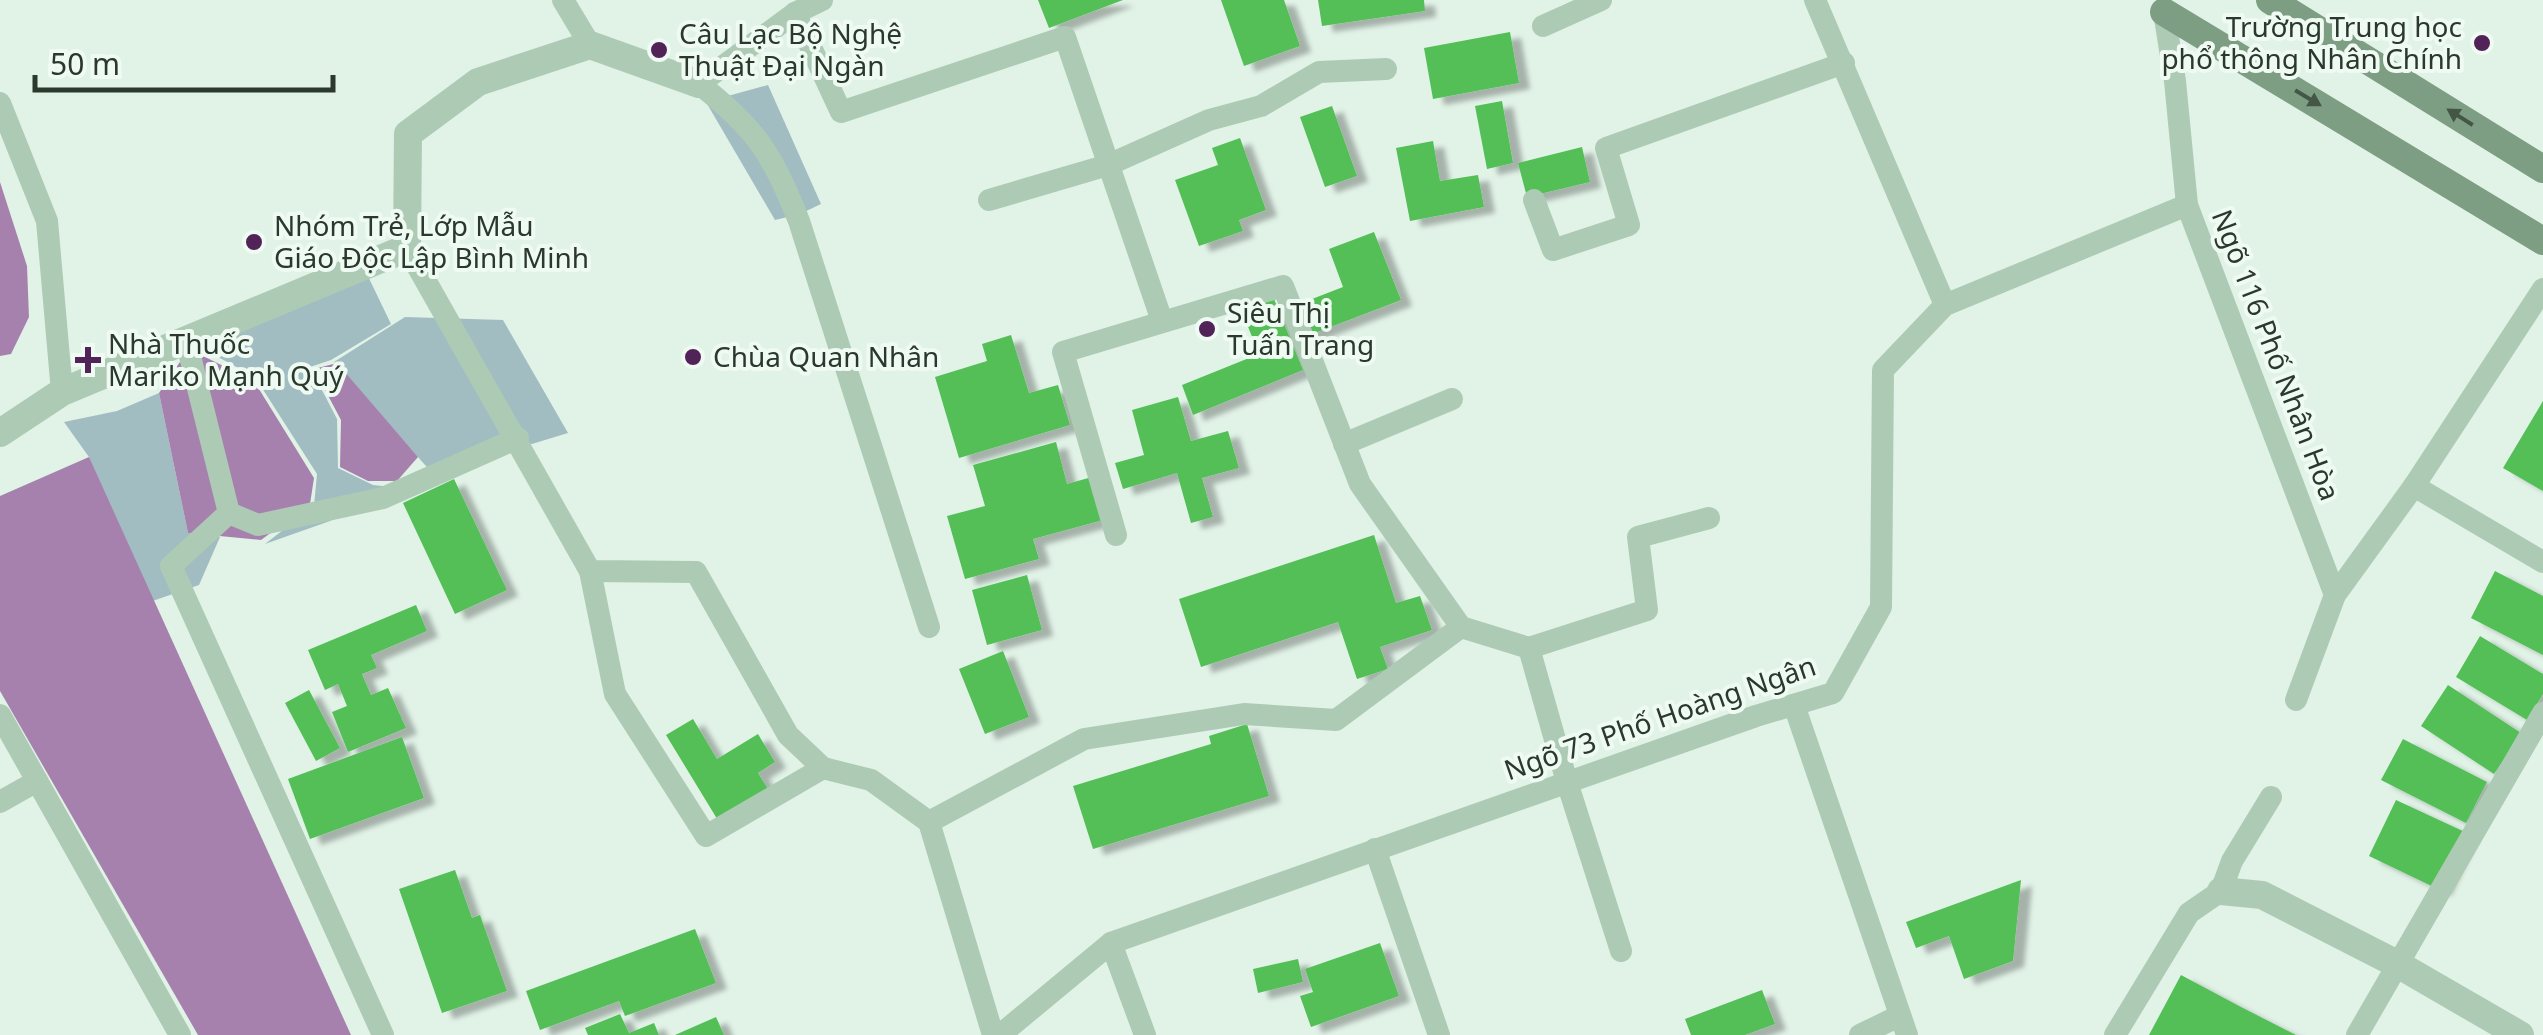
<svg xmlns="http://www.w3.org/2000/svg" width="2543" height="1035" font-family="'Noto Sans',sans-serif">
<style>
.green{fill:#a1bdc1}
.water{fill:#a781ae}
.building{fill:#52bf57;filter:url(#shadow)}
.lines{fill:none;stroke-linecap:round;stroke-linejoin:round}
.service{stroke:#adcab5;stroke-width:22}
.minor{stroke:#adcab5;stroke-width:28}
.secondary{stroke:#7e9e84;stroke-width:28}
.oneway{fill:#445747}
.poi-dot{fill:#522359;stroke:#eefaf2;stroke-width:4}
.labels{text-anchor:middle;stroke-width:8;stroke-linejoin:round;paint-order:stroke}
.poi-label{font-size:28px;fill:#2b392d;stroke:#eefaf2;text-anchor:start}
.street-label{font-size:28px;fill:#2b392d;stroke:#eefaf2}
</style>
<defs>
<filter id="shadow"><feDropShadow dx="11" dy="6" stdDeviation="2.5" flood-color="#0004"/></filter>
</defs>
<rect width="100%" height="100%" fill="#e1f2e7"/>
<g class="green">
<path d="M768,85L821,204L800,214L775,220L706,102Z"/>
<path d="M364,268L391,324L331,360L310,367L337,419L338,468L373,485L391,487L330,521L265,544L314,506L317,474L255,377L194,344Z"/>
<path d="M405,317L503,320L568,433L433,474L334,362Z"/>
<path d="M159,393L188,533L220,537L199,585L138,606L89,457L64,422L117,411Z"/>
</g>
<g class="water">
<path d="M0,182L27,266L29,317L11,354L0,356Z"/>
<path d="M203,356L254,381L314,478L310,504L261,540L188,533L159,393L182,359Z"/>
<path d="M337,363L418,457L397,481H368L340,467L341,420L314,369Z"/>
<path d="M89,457L351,1035H198L0,691V496Z"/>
</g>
<g class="building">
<path d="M1038,0H1123L1049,28Z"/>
<path d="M1221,0H1284L1300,46L1244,66Z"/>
<path d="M1318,0H1424L1425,11L1322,26Z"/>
<path d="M1510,32L1519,83L1433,99L1424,48Z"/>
<path d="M1502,101L1513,163L1487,169L1475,106Z"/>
<path d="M1332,106L1357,176L1325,187L1300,117Z"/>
<path d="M1240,138L1266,210L1239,220L1243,231L1199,246L1175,180L1218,165L1212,148Z"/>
<path d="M1433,141L1440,181L1478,175L1484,207L1410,221L1396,148Z"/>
<path d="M1582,147L1590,182L1527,197L1518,163Z"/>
<path d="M1374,232L1401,300L1307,336L1294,306L1343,287L1329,249Z"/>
<path d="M1274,299L1303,370L1193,415L1182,385L1259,354L1242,312Z"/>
<path d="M1011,335L1029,393L1058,385L1070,425L959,458L935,377L987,361L982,344Z"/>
<path d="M1178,397L1191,441L1228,431L1239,468L1202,478L1213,517L1191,523L1177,473L1123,489L1115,463L1144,455L1132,410Z"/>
<path d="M2543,401V491L2503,468Z"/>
<path d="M1056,442L1067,484L1092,477L1103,520L1033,539L1039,559L965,579L947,516L985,506L973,465Z"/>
<path d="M454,479L507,590L455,614L403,503Z"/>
<path d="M1374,535L1396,603L1420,596L1432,630L1380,647L1388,669L1357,679L1338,622L1201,667L1179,599Z"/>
<path d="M2495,571L2543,596V655L2471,618Z"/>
<path d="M1027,575L1042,630L987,645L972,590Z"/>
<path d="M416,605L427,631L371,655L377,668L362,674L371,695L388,688L406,728L348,752L332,712L347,706L338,684L325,690L308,650Z"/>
<path d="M2480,636L2543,674V694L2527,720L2456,677Z"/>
<path d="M1003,651L1029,717L985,734L959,669Z"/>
<path d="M2448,685L2521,733L2494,774L2421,726Z"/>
<path d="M309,690L340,748L316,761L285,703Z"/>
<path d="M693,719L717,759L758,734L775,762L758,773L770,792L719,822L666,735Z"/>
<path d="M1247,724L1269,796L1093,849L1073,786L1211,744L1209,736Z"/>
<path d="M402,737L424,798L310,839L288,779Z"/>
<path d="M2403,739L2487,782L2466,823L2381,780Z"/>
<path d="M2396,800L2467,833L2440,890L2369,856Z"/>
<path d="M455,870L472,918L480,915L507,991L442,1013L399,889Z"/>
<path d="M2021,880L2013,961L1964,979L1949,936L1916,948L1906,922Z"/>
<path d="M695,929L716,983L625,1016L619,1001L540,1030L526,991Z"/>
<path d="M1380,943L1399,996L1311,1027L1300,996L1313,992L1305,969Z"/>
<path d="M1298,959L1303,982L1258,993L1253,969Z"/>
<path d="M2181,975L2241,1007L2296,1035H2149Z"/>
<path d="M1762,990L1775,1024L1745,1035H1691L1685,1019Z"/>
<path d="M620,1014L629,1033L654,1023L659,1035H588L585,1028Z"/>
<path d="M716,1017L724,1035H675Z"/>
</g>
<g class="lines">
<g class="service">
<path d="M563,0L590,45"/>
<path d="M822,0L795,13L699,84C757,129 772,154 799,221L929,627"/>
<path d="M1815,0L1945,305"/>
<path d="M2164,12L2175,81L2187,205L2335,595"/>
<path d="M795,13L841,112L1065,37L1162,321"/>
<path d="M1543,26L1601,0"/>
<path d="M0,103L47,221L62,392"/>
<path d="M989,200L1108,165L1209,120L1261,106L1319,72L1386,69"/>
<path d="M1534,200L1553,250L1629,225L1606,148L1844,63"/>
<path d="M407,248L590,571L696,572L788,735L823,768L871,780L929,822L993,1035"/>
<path d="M186,340L229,513L258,525L383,498L518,438"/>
<path d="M1344,444L1452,399"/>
<path d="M2414,486L2543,562"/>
<path d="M229,513L171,566L383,1035"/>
<path d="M1116,535L1063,352L1283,286L1360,484L1461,627L1529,648L1567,782L1621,951"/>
<path d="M590,571L615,694L706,836L823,768"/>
<path d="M1529,648L1647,610L1638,537L1709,518"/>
<path d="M2296,700L2335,595L2414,486L2543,289"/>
<path d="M1794,705L1907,1035"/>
<path d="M0,715L180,1035"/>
<path d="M0,802L37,781"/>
<path d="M929,822L1084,739L1244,714L1336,720L1461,627"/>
<path d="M1375,849L1439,1035"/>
<path d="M1111,943L1145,1035"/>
<path d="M1000,1035L1111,943L1756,716L1833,693L1881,607L1883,370L1945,305L2187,205"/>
<path d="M1860,1035L1899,1016"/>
<path d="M2115,1035L2189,913L2221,891L2232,861L2271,797"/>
<path d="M2357,1035L2543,713"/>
</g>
<g class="minor">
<path d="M0,433L62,392L407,248L408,134L478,82L590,45L699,84"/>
<path d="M2221,891L2262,895L2399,965L2520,1035"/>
</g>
<g class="secondary">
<path d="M2270,0L2543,169"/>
<path d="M2164,12L2543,241"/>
</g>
</g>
<defs><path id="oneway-solid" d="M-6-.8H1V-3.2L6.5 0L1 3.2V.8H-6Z" transform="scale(2.5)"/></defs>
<g class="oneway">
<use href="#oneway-solid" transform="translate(2308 98) rotate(31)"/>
<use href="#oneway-solid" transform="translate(2460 117) rotate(-148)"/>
</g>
<g class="poi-dot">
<circle cx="2482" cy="43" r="10"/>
<circle cx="659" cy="50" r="10"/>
<circle cx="254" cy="242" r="10"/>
<circle cx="1207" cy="329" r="10"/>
<circle cx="693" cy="357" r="10"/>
<path d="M83 345h10v10h10v10h-10v10h-10v-10h-10v-10h10z"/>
</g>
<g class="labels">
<g class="poi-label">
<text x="2462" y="37" text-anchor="end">Trường Trung học<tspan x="2462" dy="32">phổ thông Nhân Chính</tspan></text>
<text x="679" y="44">Câu Lạc Bộ Nghệ<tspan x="679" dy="32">Thuật Đại Ngàn</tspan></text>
<text x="274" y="236">Nhóm Trẻ, Lớp Mẫu<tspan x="274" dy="32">Giáo Độc Lập Bình Minh</tspan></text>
<text x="1227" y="323">Siêu Thị<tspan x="1227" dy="32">Tuấn Trang</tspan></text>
<text x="108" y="354">Nhà Thuốc<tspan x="108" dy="32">Mariko Mạnh Quý</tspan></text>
<text x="713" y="367">Chùa Quan Nhân</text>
</g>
<g class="street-label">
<text transform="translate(2276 355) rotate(69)" y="10">Ngõ 116 Phố Nhân Hòa</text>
<text transform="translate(1660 718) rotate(-19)" y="10">Ngõ 73 Phố Hoàng Ngân</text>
</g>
</g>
<path d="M35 75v15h298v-15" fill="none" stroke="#2b392d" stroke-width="5"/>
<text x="50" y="75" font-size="30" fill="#2b392d" stroke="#eefaf2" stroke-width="8" paint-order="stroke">50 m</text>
</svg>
